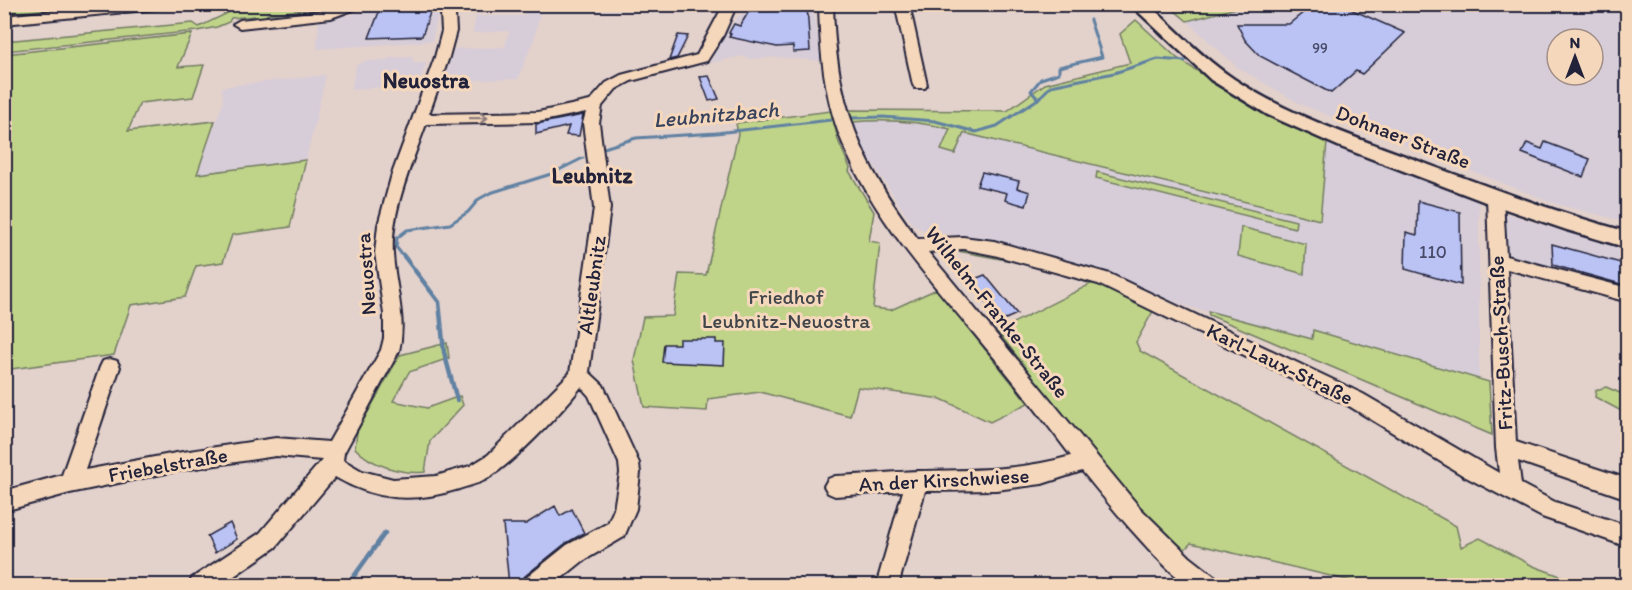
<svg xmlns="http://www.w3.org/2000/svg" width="1632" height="590" font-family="Itim,sans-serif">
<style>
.built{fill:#d7cdd8;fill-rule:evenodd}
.green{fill:#c0d489;stroke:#717b62;stroke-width:1.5}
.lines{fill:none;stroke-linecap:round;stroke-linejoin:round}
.stream-far1{stroke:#6081a2;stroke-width:3}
.stream{stroke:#6081a2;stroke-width:4.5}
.building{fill:#bac3f4;stroke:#22223b;stroke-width:1.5}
.minor-casing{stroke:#22223b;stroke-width:4}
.major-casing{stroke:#22223b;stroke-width:5}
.minor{fill:#f5d7bb;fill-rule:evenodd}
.major{fill:#f5d7bb;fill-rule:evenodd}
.oneway{stroke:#8c7c7b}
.labels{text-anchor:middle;stroke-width:6;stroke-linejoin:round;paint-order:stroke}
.far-number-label{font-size:15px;fill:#484a69}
.number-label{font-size:18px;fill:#484a69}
.street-label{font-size:21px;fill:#22223b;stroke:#f5d7bb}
.park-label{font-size:21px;fill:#42464b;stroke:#f5d7bb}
.neighbourhood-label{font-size:22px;font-weight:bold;fill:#22223b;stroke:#f5d7bb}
.water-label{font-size:22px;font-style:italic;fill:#37425d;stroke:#f5d7bb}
</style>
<rect width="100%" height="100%" fill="#e3d1cc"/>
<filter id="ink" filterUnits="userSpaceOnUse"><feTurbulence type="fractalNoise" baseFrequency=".0167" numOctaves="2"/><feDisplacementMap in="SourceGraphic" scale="12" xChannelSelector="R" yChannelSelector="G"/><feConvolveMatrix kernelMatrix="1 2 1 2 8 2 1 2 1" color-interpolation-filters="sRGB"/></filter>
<g filter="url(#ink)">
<g class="built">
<path d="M1248,4H1601L1627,14V222L1556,204L1302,105L1237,67L1187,21ZM1557,39H1593V75H1557Z"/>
<path d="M375,5H441L432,41L317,49L319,20L350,15Z"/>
<path d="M765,5H807L811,7L815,16L821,61L779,57L750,59L743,56L710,63L721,38L733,22L746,10Z"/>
<path d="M527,7H541L534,39L518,79L444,81L454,49L505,47L509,31L473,33L476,16H524Z"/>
<path d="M413,57L412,63L427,62L419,83L351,90L356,65L366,61L387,60L388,58Z"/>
<path d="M326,75L306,160L197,174L223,103L222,87Z"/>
<path d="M879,119L933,125L1319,220L1327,142L1479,200V379L1313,330L1312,339L1186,306L1046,253L973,236L931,233L913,225L869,158L852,122Z"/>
<path d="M1499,211L1581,237L1627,248V295L1498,260Z"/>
</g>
<g class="green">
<path d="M351,4L337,10L338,6L267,14L266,18L253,19L254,16L231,18L229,22L217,27L197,31L5,51V41L193,23L199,27L244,5Z"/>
<path d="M27,5V4L99,5L5,13V6Z"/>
<path d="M1168,5H1248L1187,21Z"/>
<path d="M1136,20L1177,58L1257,110L1327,142L1320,220L964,133L955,154L941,150L950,129C918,121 885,119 852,122L849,110L1007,111L1045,84L1130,63L1120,34Z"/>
<path d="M192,34L178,67L204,65L193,97L140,103L128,131L215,121L197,174L306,160L290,227L232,235L223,262L196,266L185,297L131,305L114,355L11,369L5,373V54Z"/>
<path d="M831,111L838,140L850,168L849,171L874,212L869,241L880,243L873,308L891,310L937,289L1028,403L990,422L941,399L858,387L850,416L760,392L708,399L707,411L644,407L634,360L643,317L673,316L679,274L706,275L738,134L736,123Z"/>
<path d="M1097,172L1296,221L1295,228L1096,178Z"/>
<path d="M1241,227L1306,244L1304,274L1238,256Z"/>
<path d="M958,247L994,248L1157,304L1136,342L1140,351L1456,526L1461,547L1480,538L1533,566L1585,585H1368L1191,543L1182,552L1138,509L997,331L1091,284L1034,265L957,251Z"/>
<path d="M1208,311L1312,339L1313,330L1489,382L1492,435L1209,315Z"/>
<path d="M447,343L449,358L409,372L393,401L427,408L460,396L463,405L430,441L425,472C403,475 370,465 355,448L357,432L400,355Z"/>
<path d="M1606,387L1627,396V414L1595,397L1596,390Z"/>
</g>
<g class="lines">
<g class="stream-far1">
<path d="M1614,4L1628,9"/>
<path d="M1481,9L1485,4"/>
<path d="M1038,99L1031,91L1041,79L1059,73V67L1102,57L1090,20"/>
<path d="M852,118L883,117L935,121L976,132L997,126L1038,99L1051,86L1114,73L1158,59L1185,61"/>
<path d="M604,148L636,138L716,133L831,120"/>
<path d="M404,257L396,247L397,238L407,230L450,224L468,212L479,199L490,193L551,174L583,158"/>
</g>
<g class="stream">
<path d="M403,255L439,302L444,352L457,400"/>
<path d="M347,586L385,533"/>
</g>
</g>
<g class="building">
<path d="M382,4H433L422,36L369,38Z"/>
<path d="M1314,4H1339L1405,33L1362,74L1356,71L1331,93L1260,56L1245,40L1237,24H1289Z"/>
<path d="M791,6H807L810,51L793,52V46L777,47L729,37L731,34L729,33L734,24L740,26L749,11L791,9Z"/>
<path d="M678,35L688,36L677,58L669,60Z"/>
<path d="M709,76L719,99L709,101L700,77Z"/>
<path d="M583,115L579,136L566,135L569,126L536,134V124Z"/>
<path d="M1545,142L1590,159L1583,177L1522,153L1527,143L1542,149Z"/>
<path d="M982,172L1019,181L1017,188L1030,192L1026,206L1005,200L1007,193L977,186Z"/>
<path d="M1418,201L1460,212L1461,285L1405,269L1406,232L1417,235Z"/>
<path d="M1552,244L1628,265V286L1553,265Z"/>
<path d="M985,275L1017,314L1001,321L969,281Z"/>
<path d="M679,339H716V343H725L724,365L662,362L664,344H679Z"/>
<path d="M555,506L560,516L572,509L584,533L566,543L525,576L518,585H509L503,524H526Z"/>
<path d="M230,523L237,539L215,553L207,536Z"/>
</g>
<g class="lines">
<defs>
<g id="minor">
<path d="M120,4H172L166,8L4,24V16Z"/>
<path d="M348,4H369L331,18L240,28L233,24L240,20L330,10Z"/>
<path d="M445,4H458L455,14L456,31L449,57L429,114L538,112L590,101L606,83L621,75L697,55L724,4H737L723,36L707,61L631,81L616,89L602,106L599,123L610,208L589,372L603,385L639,463L640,473L636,509L624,537L583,561L552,586H523L526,578L567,545L608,523L614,509L620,473L619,463L589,396L581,387C561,413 513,464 485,480C477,484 467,486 459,489C414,503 376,501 335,477L276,547L220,586H189L192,578L260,533L322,460L276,456L176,471L70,493L4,511V491L62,475L100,367L103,361L110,359L117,361L120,367L85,470L176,453L276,438L329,442L381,350L384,338V314L375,253L378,225L392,174L435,57L442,31L441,14ZM586,112L583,123L594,208L570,373L488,455L470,466L436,476L393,479L362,471L343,460L344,453L399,351C407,318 395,287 393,254C390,213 412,163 426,124L538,122Z"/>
<path d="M819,4H833C835,101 860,163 918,239L963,237L994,241L1110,274L1363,394L1499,473L1496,448L1487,198L1489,194H1501L1503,198L1506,256L1628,288V302L1507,269L1516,442L1628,479V499L1518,461L1521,484L1555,502L1628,526V547L1542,517L1464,476L1349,406L1098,284L994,255L963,249L928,252L1140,508L1190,557L1217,578L1220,586C1212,586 1200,587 1192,586C1170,580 1099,492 1082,471L1042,484L996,490L925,491L898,586H876L903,491L835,496L828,493L824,486L828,479L835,476C863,475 891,472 919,471C971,470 1020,471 1071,456C1043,419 1016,383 986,348C933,283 872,218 841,139C824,96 820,50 819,4Z"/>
<path d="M895,4H909L927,85L925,88H915L913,85Z"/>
</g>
<path id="major" d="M1130,4H1148C1177,30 1202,58 1234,79C1291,117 1358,138 1421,162C1489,187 1557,213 1628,232V248L1567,230L1488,203L1338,146L1268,115L1211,80Z"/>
</defs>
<use href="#minor" class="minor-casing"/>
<use href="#major" class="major-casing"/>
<use href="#minor" class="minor"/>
<use href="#major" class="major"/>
</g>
<defs><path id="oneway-shaft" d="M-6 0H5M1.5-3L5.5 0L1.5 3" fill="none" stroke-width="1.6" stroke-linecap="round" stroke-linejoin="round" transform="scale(1.5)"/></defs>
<use class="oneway" href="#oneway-shaft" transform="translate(479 118) rotate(-1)"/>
</g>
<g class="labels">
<g class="far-number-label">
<text x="1320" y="53">99</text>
</g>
<g class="number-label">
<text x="1433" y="258">110</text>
</g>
<g class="street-label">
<text transform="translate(1403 137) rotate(21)" y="7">Dohnaer Straße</text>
<text transform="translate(366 274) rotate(-94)" y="7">Neuostra</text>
<text transform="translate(592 285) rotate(-82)" y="7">Altleubnitz</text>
<text transform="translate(997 312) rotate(51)" y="7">Wilhelm-Franke-Straße</text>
<text transform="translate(1501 343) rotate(-93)" y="7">Fritz-Busch-Straße</text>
<text transform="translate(1280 364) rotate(26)" y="7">Karl-Laux-Straße</text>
<text transform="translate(168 465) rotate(-10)" y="7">Friebelstraße</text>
<text transform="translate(944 480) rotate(-3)" y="7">An der Kirschwiese</text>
</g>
<g class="park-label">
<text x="786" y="304">Friedhof<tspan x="786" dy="24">Leubnitz-Neuostra</tspan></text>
</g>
<g class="neighbourhood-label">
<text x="426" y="88">Neuostra</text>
<text x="592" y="183">Leubnitz</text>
</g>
<g class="water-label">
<text transform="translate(716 114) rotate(-5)" y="8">Leubnitzbach</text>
</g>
</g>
<rect width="1632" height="590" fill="none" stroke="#f5d7bb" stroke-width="24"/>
<rect x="12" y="12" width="1608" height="566" fill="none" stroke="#22223b" stroke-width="2" filter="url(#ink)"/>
<g transform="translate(1575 57)"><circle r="28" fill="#f5d7bb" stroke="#a18f88" stroke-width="1.5"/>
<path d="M0-4.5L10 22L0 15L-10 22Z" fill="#22223b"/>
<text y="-9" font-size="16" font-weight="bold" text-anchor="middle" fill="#22223b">N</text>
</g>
</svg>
